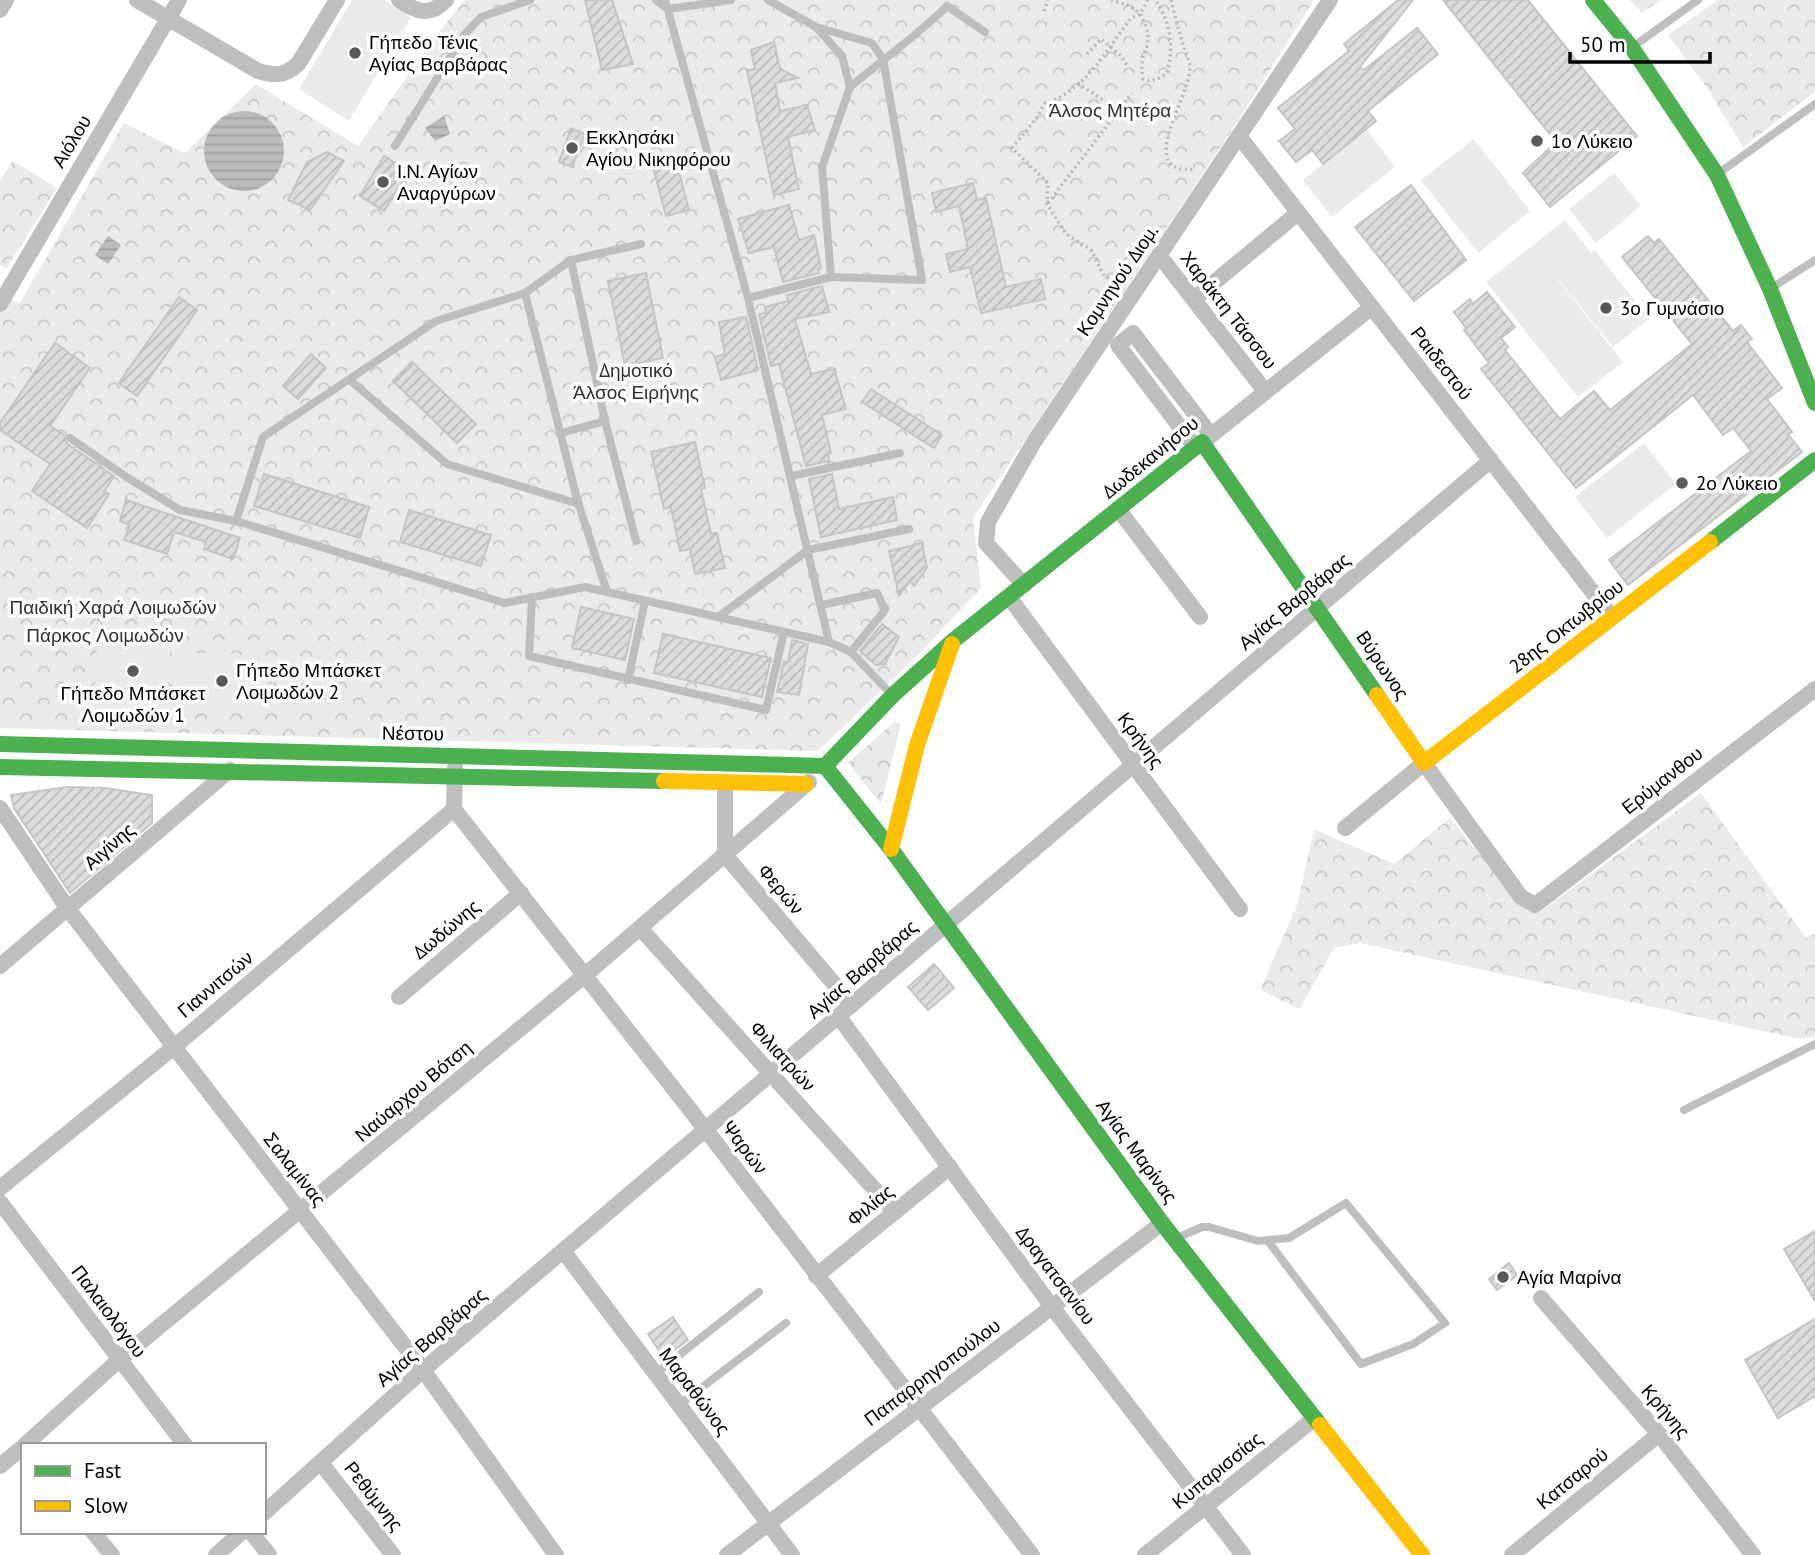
<svg xmlns="http://www.w3.org/2000/svg" width="1815" height="1555" font-family="'PT Sans',sans-serif">
<style>
.forest{fill:url(#forest-crowns)}
.pitch{fill:#eaeaea}
.water{fill:url(#water-rules)}
.building{fill:url(#building-hatch);stroke:#c5c5c5;stroke-width:2}
.lines{fill:none;stroke-linecap:round;stroke-linejoin:round}
.path{stroke:#b8b8b8;stroke-width:3.5;stroke-dasharray:2 3.5;stroke-linecap:butt}
.lane{stroke:#bebebe;stroke-width:8}
.street{stroke:#bebebe;stroke-width:16}
.fast{stroke:#4caf50;stroke-width:16}
.slow{stroke:#ffc107;stroke-width:16}
.poi-dot{fill:#595959;stroke:#fff;stroke-width:2.5}
.labels{text-anchor:middle;stroke-width:7;stroke-linejoin:round;paint-order:stroke}
.poi-label{font-size:19px;fill:#000;stroke:#fff;text-anchor:start}
.park-label{font-size:19px;fill:#2f2f2f;stroke:#fff}
.street-label{font-size:19px;fill:#000;stroke:#fff}
</style>
<defs>
<pattern id="forest-crowns" width="20" height="18" patternUnits="userSpaceOnUse" patternTransform="scale(1.75)"><rect width="20" height="18" fill="#eaeaea"/><path d="M2 6a3 3 0 1 1 6 0M12 15a3 3 0 1 1 6 0" fill="none" stroke="#c7c7c7"/></pattern>
<pattern id="water-rules" width="6" height="5" patternUnits="userSpaceOnUse" patternTransform="scale(1.75)"><rect width="6" height="5" fill="#bcbcbc"/><path d="M0 2.5h6" fill="none" stroke="#a0a0a0"/></pattern>
<pattern id="building-hatch" width="6" height="6" patternUnits="userSpaceOnUse" patternTransform="scale(1.75)"><rect width="6" height="6" fill="#dcdcdc"/><path d="M-1 1l2-2M0 6l6-6M5 7l2-2" fill="none" stroke="#bbb"/></pattern>
</defs>
<rect width="100%" height="100%" fill="#fff"/>
<g class="forest">
<path d="M465,0H1314L1236,124L973,518L981,588L920,653L818,751L0,728V297L20,303L124,123L185,153L256,84L358,146L434,38Z"/>
<path d="M1630,0H1661L1642,13Z"/>
<path d="M1718,0H1815V92L1743,147L1707,88L1668,35Z"/>
<path d="M13,161L57,188L6,269L0,265V180Z"/>
<path d="M894,722L901,724L881,804L848,763Z"/>
<path d="M1701,793L1806,938L1815,934V1036L1800,1039L1360,943L1334,948L1300,1009L1260,990L1297,905L1314,829L1394,864L1450,818L1527,911L1540,912Z"/>
</g>
<g class="pitch">
<path d="M352,0H384L411,17L349,121L299,89Z"/>
<path d="M1367,130L1395,167L1332,217L1303,180Z"/>
<path d="M1474,139L1530,211L1478,253L1421,180Z"/>
<path d="M1614,173L1641,206L1596,243L1569,209Z"/>
<path d="M1565,220L1591,253L1595,250L1649,319L1613,347L1559,280H1558L1623,362L1578,397L1486,282Z"/>
<path d="M1644,443L1676,484L1607,538L1575,497Z"/>
<path d="M97,646L170,649L168,696L95,693Z"/>
<path d="M178,652L269,656L266,710L176,707Z"/>
</g>
<g class="water">
<circle cx="244" cy="151" r="40"/>
<path d="M444,116L450,134L435,141L425,128Z"/>
<path d="M108,236L121,245L108,264L95,255Z"/>
</g>
<g class="building">
<path d="M585,0H612L633,64L602,70Z"/>
<path d="M1398,0H1413L1360,67L1364,70L1417,28L1438,54L1368,111L1376,121L1323,164L1312,150L1296,162L1279,141L1295,129L1278,108L1349,51L1344,44Z"/>
<path d="M1443,0H1528L1637,136L1550,207L1523,173L1556,142Z"/>
<path d="M774,42L780,69L798,78L775,83L780,111L807,105L815,130L788,137L799,189L774,195L747,71L755,69L751,50Z"/>
<path d="M571,128L585,134L572,167L559,162Z"/>
<path d="M327,152L344,161L310,210L288,200L307,162Z"/>
<path d="M384,156L409,171L384,211L360,196Z"/>
<path d="M676,161L689,210L666,216L653,167Z"/>
<path d="M973,183L977,200L986,198L1006,287L1041,279L1045,299L981,313L970,267L950,272L946,254L968,249L959,206L936,212L932,193Z"/>
<path d="M1411,185L1466,260L1414,301L1355,227Z"/>
<path d="M789,205L799,240L814,235L821,268L818,269L819,273L783,282L774,247L749,253L738,219Z"/>
<path d="M1648,236L1654,243L1659,239L1733,331L1741,325L1752,339L1747,342L1782,388L1767,399L1792,432L1788,434L1802,452L1628,585L1609,560L1751,451L1733,428L1723,435L1693,395L1576,488L1481,369L1489,363L1464,330L1466,328L1454,312L1470,299L1473,304L1487,292L1515,327L1501,338L1508,347L1505,350L1560,419L1594,391L1610,410L1692,344L1622,257Z"/>
<path d="M646,273L663,358L625,366L608,281Z"/>
<path d="M822,286L829,312L795,319L811,374L834,369L846,409L822,415L831,453L828,454L829,461L806,466L779,364L771,366L759,314L766,313L765,307L788,301L787,295Z"/>
<path d="M179,297L197,310L137,396L119,383Z"/>
<path d="M746,317L758,370L721,380L715,357L725,354L719,322Z"/>
<path d="M55,343L90,368L50,426L64,435L66,443L114,476L104,492L109,494L87,528L32,491L50,464L0,430V423Z"/>
<path d="M311,354L326,368L298,399L283,386Z"/>
<path d="M412,362L476,424L457,443L393,381Z"/>
<path d="M871,389L942,435L934,448L862,402Z"/>
<path d="M695,442L705,488L701,489L711,534L717,533L725,568L695,574L690,549L680,551L671,507L664,509L651,452Z"/>
<path d="M264,474L369,507L360,538L254,506Z"/>
<path d="M832,474L839,509L893,497L897,520L821,537L809,479Z"/>
<path d="M126,500L240,538L233,559L204,549L206,542L174,532L167,554L124,540L130,525L120,521Z"/>
<path d="M409,510L491,535L481,566L400,542Z"/>
<path d="M922,543L927,568L914,586L910,581L899,596L889,551Z"/>
<path d="M581,607L634,619L625,660L572,648Z"/>
<path d="M882,624L899,637L885,664L876,665L860,651Z"/>
<path d="M663,634L771,658L762,697L654,673Z"/>
<path d="M792,640L808,644L799,695L777,692L784,661L788,662Z"/>
<path d="M67,787L105,788L152,795V823L70,893L14,808L11,795Z"/>
<path d="M934,964L954,988L928,1010L908,987Z"/>
<path d="M1815,1231V1301L1784,1249Z"/>
<path d="M1509,1263L1517,1275L1497,1290L1489,1279Z"/>
<path d="M673,1317L688,1340L664,1358L648,1334Z"/>
<path d="M1815,1319V1396L1778,1418L1745,1360Z"/>
</g>
<g class="lines">
<g class="path">
<path d="M1111,0L1130,6L1140,14L1130,19C1107,50 1084,92 1045,103L1038,116L1012,148L1048,183L1047,204L1066,234L1091,250L1104,276L1120,283"/>
<path d="M1148,0L1140,14C1160,49 1136,47 1143,79C1153,82 1159,79 1167,73C1174,47 1171,22 1155,0"/>
<path d="M1171,0C1175,16 1179,32 1184,47C1186,54 1190,61 1190,68C1189,100 1133,176 1196,169"/>
<path d="M1044,11L1048,0"/>
<path d="M1087,54L1101,39L1120,55L1128,67"/>
<path d="M1078,83L1119,111"/>
<path d="M1048,203L1132,93"/>
</g>
<g class="lane">
<path d="M656,0L668,9L731,0"/>
<path d="M665,0L748,298L829,642L851,652L892,695"/>
<path d="M768,0L816,27L842,56L850,87L822,167L831,277"/>
<path d="M1634,46L1698,0"/>
<path d="M850,87C882,60 917,36 947,6L985,32"/>
<path d="M395,146L464,35L481,17L530,0"/>
<path d="M1719,173L1815,104"/>
<path d="M571,260L605,421L636,541"/>
<path d="M1770,289L1815,260"/>
<path d="M525,293L577,499L607,592"/>
<path d="M748,298L831,277L922,280L883,59L872,43L816,27"/>
<path d="M350,380L447,464L579,504"/>
<path d="M561,433L605,421"/>
<path d="M70,438L128,478L180,510L236,521L505,603L585,587L829,642"/>
<path d="M791,476L900,453"/>
<path d="M236,521L263,437L436,321L525,293L571,260L641,244"/>
<path d="M532,597L529,656L766,710L784,632"/>
<path d="M821,605L877,593L885,610L851,652"/>
<path d="M718,617L808,550L909,529"/>
<path d="M628,680L645,601"/>
<path d="M1684,1110L1815,1044"/>
<path d="M1177,1238L1202,1227H1209L1258,1241L1289,1238L1346,1203L1445,1323L1413,1344L1361,1364L1268,1241"/>
<path d="M655,1374L759,1292"/>
<path d="M679,1405L786,1323"/>
</g>
<g class="street">
<path d="M137,0L258,71C274,76 285,76 298,64L337,0"/>
<path d="M399,0C416,12 430,17 446,0"/>
<path d="M0,10L6,0"/>
<path d="M1239,136L1612,617"/>
<path d="M1159,255L1265,391"/>
<path d="M1194,299L1298,213"/>
<path d="M0,304L179,0"/>
<path d="M1204,441L1372,307"/>
<path d="M1195,447L1118,345L1133,333L1211,435"/>
<path d="M1118,509L1200,617"/>
<path d="M1024,585L986,543L988,522L1034,442L1330,0"/>
<path d="M1009,597L1240,909"/>
<path d="M455,768L454,809L706,1130L1032,1555"/>
<path d="M725,782V855L852,1005"/>
<path d="M0,808L68,909L423,1370L556,1555"/>
<path d="M1345,828L1424,763L1521,897L1535,905L1815,689"/>
<path d="M640,928L895,1212"/>
<path d="M0,966L230,770"/>
<path d="M399,997L521,893"/>
<path d="M839,1017L1052,1307L1243,1555"/>
<path d="M0,1188L174,1047L454,809"/>
<path d="M0,1202L185,1445"/>
<path d="M564,1252L792,1555"/>
<path d="M816,1276L950,1167"/>
<path d="M1541,1298L1659,1434L1753,1555"/>
<path d="M25,1445L120,1359L584,976L809,782"/>
<path d="M321,1463L393,1555"/>
<path d="M0,1466L23,1447"/>
<path d="M264,1513L423,1370L1491,460"/>
<path d="M93,1532L112,1555"/>
<path d="M251,1532L269,1555"/>
<path d="M216,1555L242,1532"/>
<path d="M727,1555L1162,1223"/>
<path d="M1145,1555L1315,1418"/>
<path d="M1512,1555L1659,1434"/>
</g>
<g class="fast">
<path d="M1593,0L1632,48L1717,175L1770,289L1815,403"/>
<path d="M1710,542L1815,460"/>
<path d="M0,744L825,766"/>
<path d="M825,766L893,695L954,640L1202,442L1377,695"/>
<path d="M825,766L891,849L1162,1223L1320,1425"/>
<path d="M0,767L664,781"/>
</g>
<g class="slow">
<path d="M1377,695L1424,763L1710,542"/>
<path d="M664,781L806,784"/>
<path d="M891,849L917,745L952,644"/>
<path d="M1320,1425L1422,1555"/>
</g>
</g>
<g class="poi-dot">
<circle cx="355" cy="53" r="7"/>
<circle cx="1537" cy="141" r="7"/>
<circle cx="572" cy="148" r="7"/>
<circle cx="383" cy="182" r="7"/>
<circle cx="1606" cy="308" r="7"/>
<circle cx="1682" cy="483" r="7"/>
<circle cx="133" cy="671" r="7"/>
<circle cx="222" cy="681" r="7"/>
<circle cx="1503" cy="1277" r="7"/>
</g>
<g class="labels">
<g class="poi-label">
<text x="369" y="49">Γήπεδο Τένις<tspan x="369" dy="22">Αγίας Βαρβάρας</tspan></text>
<text x="586" y="144">Εκκλησάκι<tspan x="586" dy="22">Αγίου Νικηφόρου</tspan></text>
<text x="1551" y="148">1ο Λύκειο</text>
<text x="397" y="178">Ι.Ν. Αγίων<tspan x="397" dy="22">Αναργύρων</tspan></text>
<text x="1620" y="315">3ο Γυμνάσιο</text>
<text x="1696" y="490">2ο Λύκειο</text>
<text x="236" y="677">Γήπεδο Μπάσκετ<tspan x="236" dy="22">Λοιμωδών 2</tspan></text>
<text x="133" y="700" text-anchor="middle">Γήπεδο Μπάσκετ<tspan x="133" dy="22">Λοιμωδών 1</tspan></text>
<text x="1517" y="1284">Αγία Μαρίνα</text>
</g>
<g class="park-label">
<text x="1110" y="117">Άλσος Μητέρα</text>
<text x="636" y="377">Δημοτικό<tspan x="636" dy="22">Άλσος Ειρήνης</tspan></text>
<text x="113" y="614">Παιδική Χαρά Λοιμωδών</text>
<text x="105" y="642">Πάρκος Λοιμωδών</text>
</g>
<g class="street-label">
<text transform="translate(71 141) rotate(-59)" y="7">Αιόλου</text>
<text transform="translate(1117 280) rotate(-56)" y="7">Κομνηνού Διομ.</text>
<text transform="translate(1229 310) rotate(52)" y="7">Χαράκτη Τάσσου</text>
<text transform="translate(1442 363) rotate(52)" y="7">Ραιδεστού</text>
<text transform="translate(1150 457) rotate(-39)" y="7">Δωδεκανήσου</text>
<text transform="translate(1294 601) rotate(-40)" y="7">Αγίας Βαρβάρας</text>
<text transform="translate(1566 626) rotate(-38)" y="7">28ης Οκτωβρίου</text>
<text transform="translate(1383 665) rotate(56)" y="7">Βύρωνος</text>
<text transform="translate(413 733) rotate(1)" y="7">Νέστου</text>
<text transform="translate(1141 740) rotate(54)" y="7">Κρήνης</text>
<text transform="translate(1662 780) rotate(-38)" y="7">Ερύμανθου</text>
<text transform="translate(109 846) rotate(-41)" y="7">Αιγίνης</text>
<text transform="translate(781 889) rotate(50)" y="7">Φερών</text>
<text transform="translate(446 929) rotate(-40)" y="7">Δωδώνης</text>
<text transform="translate(862 969) rotate(-41)" y="7">Αγίας Βαρβάρας</text>
<text transform="translate(215 984) rotate(-40)" y="7">Γιαννιτσών</text>
<text transform="translate(783 1056) rotate(48)" y="7">Φιλιατρών</text>
<text transform="translate(413 1091) rotate(-40)" y="7">Ναύαρχου Βότση</text>
<text transform="translate(745 1147) rotate(53)" y="7">Ψαρών</text>
<text transform="translate(1137 1151) rotate(54)" y="7">Αγίας Μαρίνας</text>
<text transform="translate(295 1169) rotate(52)" y="7">Σαλαμίνας</text>
<text transform="translate(870 1205) rotate(-39)" y="7">Φιλίας</text>
<text transform="translate(1056 1275) rotate(53)" y="7">Δραγατσανίου</text>
<text transform="translate(109 1311) rotate(53)" y="7">Παλαιολόγου</text>
<text transform="translate(431 1337) rotate(-41)" y="7">Αγίας Βαρβάρας</text>
<text transform="translate(932 1372) rotate(-37)" y="7">Παπαρρηγοπούλου</text>
<text transform="translate(695 1391) rotate(53)" y="7">Μαραθώνος</text>
<text transform="translate(1666 1411) rotate(50)" y="7">Κρήνης</text>
<text transform="translate(1217 1470) rotate(-39)" y="7">Κυπαρισσίας</text>
<text transform="translate(1572 1478) rotate(-39)" y="7">Κατσαρού</text>
<text transform="translate(374 1496) rotate(52)" y="7">Ρεθύμνης</text>
</g>
</g>
<rect x="21" y="1443" width="245" height="91" fill="#ffffff" stroke="#999999" stroke-width="2"/>
<rect x="35" y="1466" width="35" height="10" fill="#4caf50" stroke="#999999" stroke-width="2"/>
<text x="84" y="1478" font-size="21" fill="#000000">Fast</text>
<rect x="35" y="1501" width="35" height="10" fill="#ffc107" stroke="#999999" stroke-width="2"/>
<text x="84" y="1513" font-size="21" fill="#000000">Slow</text>
<path d="M1570 52v10h140v-10" fill="none" stroke="#000000" stroke-width="3.5"/>
<text x="1580" y="52" font-size="21" fill="#000000" stroke="#ffffff" stroke-width="5" paint-order="stroke">50 m</text>
</svg>
